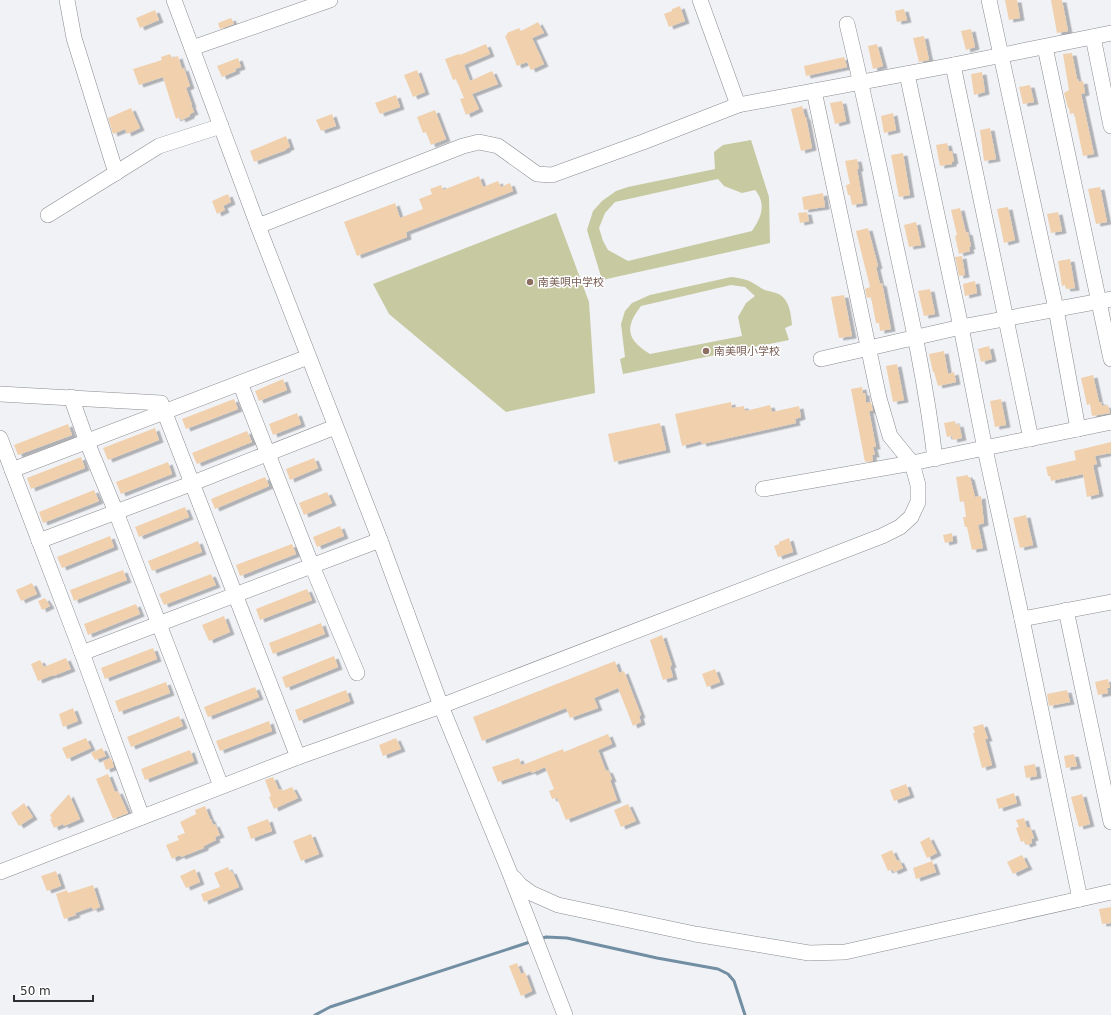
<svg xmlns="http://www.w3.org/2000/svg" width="1111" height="1015" font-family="'DejaVu Sans','Noto Sans JP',sans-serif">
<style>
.green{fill:#c7c9a1;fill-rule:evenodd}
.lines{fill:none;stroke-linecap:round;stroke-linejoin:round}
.stream{stroke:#728ea2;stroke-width:3}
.building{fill:#f1d0ad;filter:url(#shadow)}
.minor-casing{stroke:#8a8c8f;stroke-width:16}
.minor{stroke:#fff;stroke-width:15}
.education-dot{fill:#8d6e63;stroke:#fff;stroke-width:1.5}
.labels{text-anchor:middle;stroke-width:3;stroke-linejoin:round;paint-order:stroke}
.education-label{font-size:11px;fill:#785e54;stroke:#fff;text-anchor:start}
</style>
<defs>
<filter id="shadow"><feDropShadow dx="4.5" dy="2.5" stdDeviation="0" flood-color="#0004"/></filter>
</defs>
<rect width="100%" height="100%" fill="#f0f2f6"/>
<g class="green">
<path d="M751,140L769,197L770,243L602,280L587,230L593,211L602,201L616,191L628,187L715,169L714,152L723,145ZM718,179L724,186L742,193L755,190C767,204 761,218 752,231L628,261L608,250L603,241L599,228L605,213L615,202Z"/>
<path d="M556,213L589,302L595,393L506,412L389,314L373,284Z"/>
<path d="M731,277C746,279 749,280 761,288C765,291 771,291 776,293C789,297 791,313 792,325L785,328L789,340L623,374L620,359L625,357L621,324L625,311L632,303L650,295ZM731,285L745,287L755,296L746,303L738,317L742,336L650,354C627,340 624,328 641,306Z"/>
</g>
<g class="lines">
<g class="stream">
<path d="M540,939L546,937L567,938L657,958L718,969L728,974L734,981L745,1015"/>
<path d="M315,1015L330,1007L533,941"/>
</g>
</g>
<g class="building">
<path d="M1005,0H1017L1020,18L1009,20Z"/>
<path d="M1051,0H1062L1068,31L1057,33Z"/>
<path d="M680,6L685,21L669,27L664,14L672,11V9Z"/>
<path d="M904,9L907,20L897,22L895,11Z"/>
<path d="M155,10L159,20L140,28L136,18Z"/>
<path d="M231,18L234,24L220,29L218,23Z"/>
<path d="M538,22L544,33L532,38L544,64L531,70L527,62L517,66L505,36L507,35V33L519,28L521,31Z"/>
<path d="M971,29L975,47L966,50L961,31Z"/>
<path d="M924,36L929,60L919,62L913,38Z"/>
<path d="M486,44L490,54L464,65L470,81L492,71L498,84L472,94L479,109L466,115L460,99L464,98L456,79L453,80L445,59L459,54L460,55Z"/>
<path d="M877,44L883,66L873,69L868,46Z"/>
<path d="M1072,53L1077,79H1078L1079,82L1083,81L1085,93L1081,94L1094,154L1083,156L1074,113L1070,114L1069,108H1068L1064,93L1069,90L1063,54Z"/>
<path d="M170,54L172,58L178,56L182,69L184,68L190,86L186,88L192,105H191L194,112L190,114V116L181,120L180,117L176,119L163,77L139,85L133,69L162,60L161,57Z"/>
<path d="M844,57L847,67L806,76L804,66Z"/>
<path d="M238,58L241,67L235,69L236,71L222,77L217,66Z"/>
<path d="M417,70L425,92L413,97L404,75Z"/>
<path d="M982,72L985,92L974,95L971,74Z"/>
<path d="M1030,85L1034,102L1023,104L1019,87Z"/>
<path d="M396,95L400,107L380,114L375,103Z"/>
<path d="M842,101L846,121L835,124L830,103Z"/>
<path d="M802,106L805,117H806L812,148L801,151L791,109Z"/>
<path d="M131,108L140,128L127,134L125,129L113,134L108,118Z"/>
<path d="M435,110L446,139L431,145L426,132L423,133L417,117Z"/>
<path d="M893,113L896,130L884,133L881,116Z"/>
<path d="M332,114L336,126L321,131L316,120Z"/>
<path d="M990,128L996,159L984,161L980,130Z"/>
<path d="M286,136L290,147L286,149V150L254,162L250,151Z"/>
<path d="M947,143L949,151H952L954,161L952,162V164L940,166L936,145Z"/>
<path d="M903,153L910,195L899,197L891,155Z"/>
<path d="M857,159L859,169H857L863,203L852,205L850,195H848L846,185L850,184L845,161Z"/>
<path d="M479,176L483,187L498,181L501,187L510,183L513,191L406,232L407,237L357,256L344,222L395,203L400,218L423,209L419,199L432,194L430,189L441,185L443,190Z"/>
<path d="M1100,187L1107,222L1096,224L1088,189Z"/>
<path d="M823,193L825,207L804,210L802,197Z"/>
<path d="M228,194L231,202L223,206L225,210L217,214L212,201Z"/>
<path d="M1008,207L1015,240L1004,243L997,209Z"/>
<path d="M960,208L966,233L968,232L971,247H969L970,251L959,254L955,236L957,235L951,210Z"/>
<path d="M807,212L809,221L800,223L798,213Z"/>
<path d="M1058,212L1062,231L1051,233L1047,214Z"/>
<path d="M916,222L921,245L909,247L904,225Z"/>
<path d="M868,228L878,266L876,267L880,284L882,283L891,329L880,331L879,323H876L871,297L867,298L865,289L870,287L856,231Z"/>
<path d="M962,256L965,275L959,276L955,257Z"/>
<path d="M1070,259L1075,288L1066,289L1065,285L1062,286L1058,261Z"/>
<path d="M975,281L977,293L965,296L963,284Z"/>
<path d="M930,289L935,314L924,316L918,291Z"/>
<path d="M844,295L852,336L839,338L831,297Z"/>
<path d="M989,346L992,359L981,362L978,349Z"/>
<path d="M944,351L948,374L954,372L956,382L938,386L934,372H933L929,354Z"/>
<path d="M897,364L904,400L893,402L886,366Z"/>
<path d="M1093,375L1099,402H1101L1102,406L1108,405L1110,413L1092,416L1090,404L1087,405L1081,378Z"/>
<path d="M283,379L287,390L259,401L255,391Z"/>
<path d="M862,387L863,393H865L866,403L871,402L873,411H869L876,447H873L875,455H872L873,461L865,462L851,389Z"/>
<path d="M234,399L238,409L186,429L182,419Z"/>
<path d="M1001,399L1006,425L995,427L990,401Z"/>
<path d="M731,402L732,408L744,406L745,411L770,405L772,412L799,406L801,417L795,419L796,423L702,444L701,441L682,446L675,414Z"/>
<path d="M297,413L301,424L273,435L269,424Z"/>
<path d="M955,421L956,425L959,424L962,438L953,440L952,436L947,437L944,423Z"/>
<path d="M660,423L666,450L614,462L608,434Z"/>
<path d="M68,424L72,435L18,455L14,445Z"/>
<path d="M155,428L159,440L108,460L103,448Z"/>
<path d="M247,431L252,442L197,464L192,453Z"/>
<path d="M1111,442V453L1095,456L1097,464L1093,465L1099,494L1087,497L1083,474L1051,481L1050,476H1048L1046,467L1076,460L1074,451Z"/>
<path d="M81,457L85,468L31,489L27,478Z"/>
<path d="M314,458L318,468L290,480L286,469Z"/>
<path d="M168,462L172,474L121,494L116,482Z"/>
<path d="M968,475V477H970L975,497L981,496L984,523L978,525L983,548L972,550L967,527H965L963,517H966L964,501L960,502L956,477Z"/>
<path d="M265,477L269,486L215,509L211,499Z"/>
<path d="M94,490L99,501L43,523L39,512Z"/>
<path d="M327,492L332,503L304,515L299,503Z"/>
<path d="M185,507L189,517L139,537L135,527Z"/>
<path d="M1026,515L1033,545L1020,548L1013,518Z"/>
<path d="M340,526L344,536L317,547L313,537Z"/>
<path d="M952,533L953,541L945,543L943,535Z"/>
<path d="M110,536L114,547L62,568L57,557Z"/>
<path d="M789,538L793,552L778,557L774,546L779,544V542Z"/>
<path d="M198,541L202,552L152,571L148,561Z"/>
<path d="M292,544L296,554L240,576L236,565Z"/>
<path d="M123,570L127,580L74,601L70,590Z"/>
<path d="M211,574L216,585L164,605L159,594Z"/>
<path d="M32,583L37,594L21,601L16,590Z"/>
<path d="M307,589L312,600L260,620L256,609Z"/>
<path d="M45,598L50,606L42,610L38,601Z"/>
<path d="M136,604L140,614L88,635L84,624Z"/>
<path d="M224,616L230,632L209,641L202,625Z"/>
<path d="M321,623L325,634L273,654L269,643Z"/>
<path d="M662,635L672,665L670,666L673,677L663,680L650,640Z"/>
<path d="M153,648L157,659L105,679L101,668Z"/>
<path d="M334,656L338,667L286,688L282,677Z"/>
<path d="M66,658L71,669L53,676V675L38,681L31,664L40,660L44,667Z"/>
<path d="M615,661L619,673L624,671L641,715L639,716L641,722L633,726L618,688L594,698L598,708L570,718L566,708L482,741L473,717Z"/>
<path d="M715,669L720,682L707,687L702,674Z"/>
<path d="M1108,679L1110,688H1107L1108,693L1098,695L1095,682Z"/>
<path d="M166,682L170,693L119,712L115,701Z"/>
<path d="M255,687L259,697L208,717L204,707Z"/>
<path d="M346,690L350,701L299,721L295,710Z"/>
<path d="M1067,690L1070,702L1049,706L1047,694Z"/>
<path d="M73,708L78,721L63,727L59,714Z"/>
<path d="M179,716L183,726L131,747L127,737Z"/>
<path d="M269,721L272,731L220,751L216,741Z"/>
<path d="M983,724L988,739H985L992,765L982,768L973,733H975L973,727Z"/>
<path d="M608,734L612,744L598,750L606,771L608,770L612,779L610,780L617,800L566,820L557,798L552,799L549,791L554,789L545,767L532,773L531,771L498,782L492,767L519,758L521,765L525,764L563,749L564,752Z"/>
<path d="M86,738L91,748L67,759L62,748Z"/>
<path d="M396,738L401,749L383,756L379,745Z"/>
<path d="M102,748L106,756L95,760L91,753Z"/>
<path d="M190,750L194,761L145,780L141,769Z"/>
<path d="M1074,754L1077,766L1066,768L1064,756Z"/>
<path d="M111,758L114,767L106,770L103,761Z"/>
<path d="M1035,764L1037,776L1026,778L1024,766Z"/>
<path d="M108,774L115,792L118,791L128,813L113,819L96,779Z"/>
<path d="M273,777L279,790L281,789L282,791L292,787L298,798L274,809L269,797L271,796L265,780Z"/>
<path d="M906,784L910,795L894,801L890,790Z"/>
<path d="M1014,793L1017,803L999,809L996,799Z"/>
<path d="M69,794L80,819L64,826L63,824L54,828L50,819H52L50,815Z"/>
<path d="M1082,794L1090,824L1079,827L1071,797Z"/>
<path d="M24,803L33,817L19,826L11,813Z"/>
<path d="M628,804L636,821L621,827L614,810Z"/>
<path d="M205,806L210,819H211L213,825L215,824L220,835L215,837L216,840L204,846V848L181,857L180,855L172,859L166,845L179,840L177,836L185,833L180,822L196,814L195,810Z"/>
<path d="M1024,818L1027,828L1030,827L1034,838L1031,839L1032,843L1026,845L1024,841L1021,842L1016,828L1019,827L1016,820Z"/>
<path d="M268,819L272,831L251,839L247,827Z"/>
<path d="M311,834L319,854L301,861L293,841Z"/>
<path d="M929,837L937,853L927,858L920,842Z"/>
<path d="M892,850L897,861L899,860L903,868L894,872L892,869L888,871L881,855Z"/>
<path d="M1022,855L1028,867L1013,874L1007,862Z"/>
<path d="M932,861L936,872L916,879L913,868Z"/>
<path d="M228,867L230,872L232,871L239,887L204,902L201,894L220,887L214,873Z"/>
<path d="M195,869L200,882L186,888L180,876Z"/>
<path d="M56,871L61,886L47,891L41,876Z"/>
<path d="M93,885L100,907L93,910L92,907L75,913L76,915L64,919L56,894L67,890L68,893Z"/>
<path d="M1111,907V923L1102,924L1099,909Z"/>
<path d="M517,963L521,974L525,972L532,991L521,996L509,966Z"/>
</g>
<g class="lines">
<defs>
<g id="minor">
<path d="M67,0L74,38L116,173"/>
<path d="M174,0L258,226L380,540L441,706L509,871L565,1015"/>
<path d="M700,0L738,105"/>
<path d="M989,0L1056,309L1078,429"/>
<path d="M847,24C865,99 881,175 897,251C912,320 927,389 935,459"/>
<path d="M1093,37L1111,126"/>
<path d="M1045,47L1111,359"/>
<path d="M192,48L330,0"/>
<path d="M953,65L1031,439"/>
<path d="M907,74L961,327L985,449L1022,619L1080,899"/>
<path d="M48,215L159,146L221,126"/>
<path d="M258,226L463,146L479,142L498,146L537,174L552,175L643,142L738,105L953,65L1111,33"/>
<path d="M821,359L961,327L1111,299"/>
<path d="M240,383L312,566L357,673"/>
<path d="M0,394L161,403L298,757"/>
<path d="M71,397L87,442L116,512L221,786"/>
<path d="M0,438L82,653L142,817"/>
<path d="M12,470L308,357"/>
<path d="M763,489L912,463L1111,422"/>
<path d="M39,541L193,483L335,427"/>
<path d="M1066,610L1111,822"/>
<path d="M1022,619L1111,602"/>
<path d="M82,653L380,540"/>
<path d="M0,872L298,757L441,706L882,536L900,527L911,517L918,502V485L912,463L890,436L879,398L814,91"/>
<path d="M514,878L520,885L531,893L558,905L695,934L809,953L845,952L1111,892"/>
</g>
</defs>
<use href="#minor" class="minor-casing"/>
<use href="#minor" class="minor"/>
</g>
<g class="education-dot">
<circle cx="530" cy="282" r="4"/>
<circle cx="706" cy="351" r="4"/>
</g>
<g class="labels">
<g class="education-label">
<text x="538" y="286">南美唄中学校</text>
<text x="714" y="355">南美唄小学校</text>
</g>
</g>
<path d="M14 995v6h79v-6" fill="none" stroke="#2f2f31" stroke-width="2"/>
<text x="20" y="995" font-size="12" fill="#2f2f31" stroke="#ffffff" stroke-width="3" paint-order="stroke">50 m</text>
</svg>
